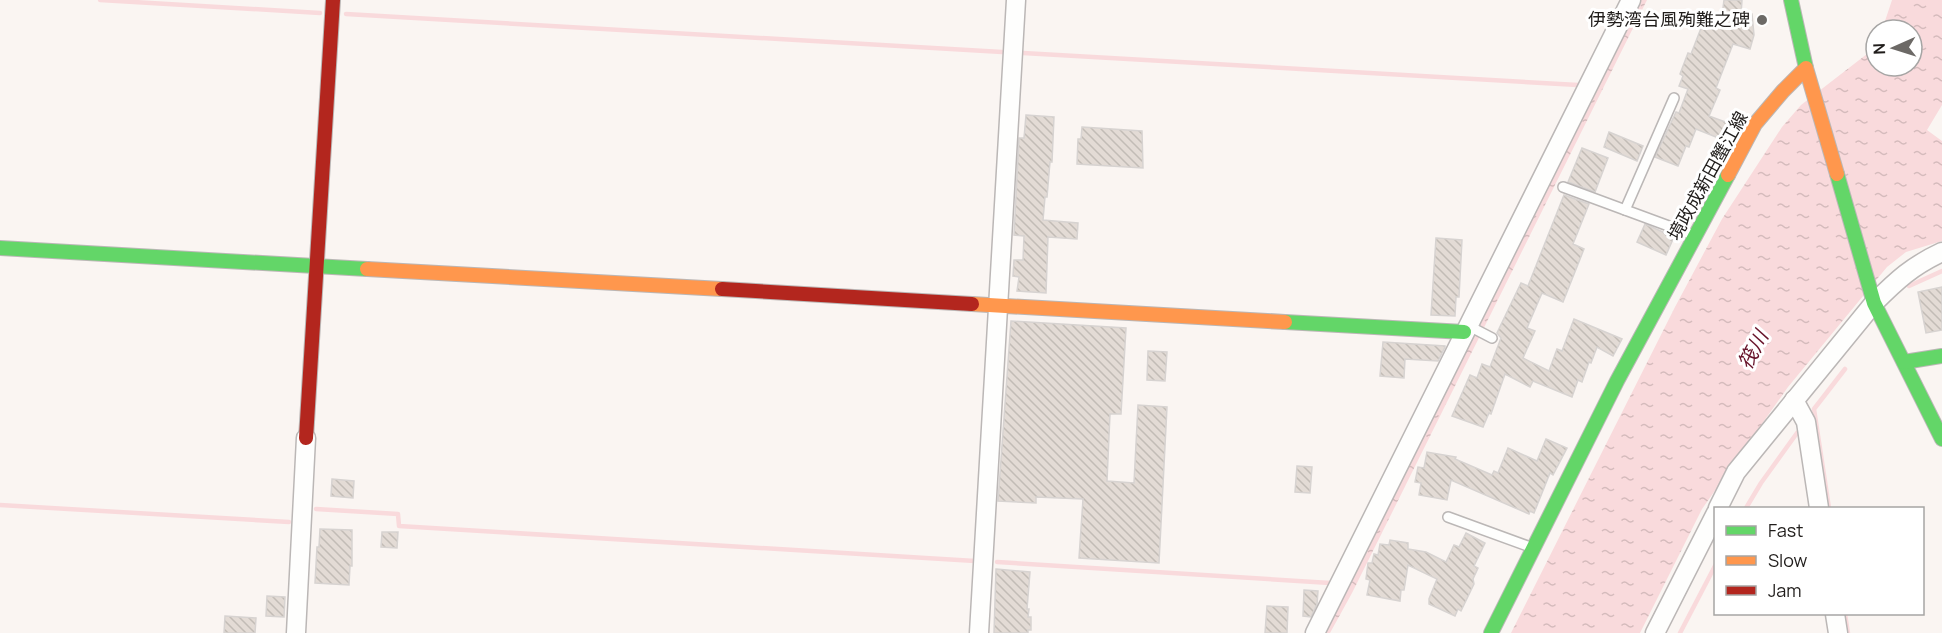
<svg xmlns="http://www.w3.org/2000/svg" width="1942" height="633" font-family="Manrope,'Noto Sans JP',sans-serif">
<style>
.water{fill:url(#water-ripples)}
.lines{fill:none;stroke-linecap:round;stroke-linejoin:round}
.stream{stroke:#f9dadc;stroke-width:4.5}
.building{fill:url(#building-back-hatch);stroke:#d7d3d1;stroke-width:1.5}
.lane-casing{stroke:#bbb7b6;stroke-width:12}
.street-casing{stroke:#bbb7b6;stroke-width:21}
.fast-casing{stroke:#bbb7b6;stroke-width:16}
.slow-casing{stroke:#bbb7b6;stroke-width:16}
.jam-casing{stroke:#bbb7b6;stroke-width:16}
.lane{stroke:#fefefd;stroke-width:9}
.street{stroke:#fefefd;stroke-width:18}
.fast{stroke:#63d668;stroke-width:14}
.slow{stroke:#ff974d;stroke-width:14}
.jam{stroke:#b3261e;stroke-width:14}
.poi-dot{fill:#6c6966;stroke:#fff;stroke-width:2}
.labels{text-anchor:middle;stroke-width:6;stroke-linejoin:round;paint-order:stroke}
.poi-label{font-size:18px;fill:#201d1b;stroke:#fff;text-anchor:end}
.street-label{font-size:18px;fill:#201d1b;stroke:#fff}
.water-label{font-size:20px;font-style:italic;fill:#671229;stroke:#fff}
</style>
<defs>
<pattern id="water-ripples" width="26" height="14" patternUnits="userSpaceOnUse" patternTransform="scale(1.5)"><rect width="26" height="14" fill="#f9dadc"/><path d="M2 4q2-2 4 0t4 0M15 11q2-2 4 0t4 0" fill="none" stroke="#d5bbbc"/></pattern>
<pattern id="building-back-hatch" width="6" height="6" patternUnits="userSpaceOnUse" patternTransform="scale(1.5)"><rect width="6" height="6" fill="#e3dbd5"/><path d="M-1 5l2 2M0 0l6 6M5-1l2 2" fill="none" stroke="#c2bcb6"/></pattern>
</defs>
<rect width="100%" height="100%" fill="#faf5f2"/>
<g class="water">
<path d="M1639,0H1647L1352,593L1330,633H1324Z"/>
<path d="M1892,0H1942V105L1927,130L1942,141V241L1906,252L1887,267L1788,387L1702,509L1640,633H1511L1675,307L1722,219L1782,127L1801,105L1876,47V66H1912V30H1882Z"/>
</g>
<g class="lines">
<g class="stream">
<path d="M100,0L320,13"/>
<path d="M346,14L1002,52"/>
<path d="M1023,53L1578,85"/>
<path d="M1909,286L1942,271"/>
<path d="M0,505L289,522"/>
<path d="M1746,508L1761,483L1797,433"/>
<path d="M1829,508L1814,409L1845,369"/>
<path d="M316,509L398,514L399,526L975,561"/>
<path d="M997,562L1330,583"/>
<path d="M1845,614L1848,633"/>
<path d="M1680,633L1716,564"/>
</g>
</g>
<g class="building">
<path d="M1724,0H1742L1741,15L1752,14L1754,35L1750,49L1733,44L1716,88L1720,90L1709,116L1728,123L1721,139L1696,129L1689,147L1686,146L1678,166L1655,157L1676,112L1679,113L1688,89L1679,86L1683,76L1680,74L1688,53L1691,54L1708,10L1722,16Z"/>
<path d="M1026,115L1054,117L1052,162H1050L1047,197H1045L1043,220L1078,223L1077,239L1048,237L1046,293L1017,291L1019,277L1013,276L1014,260H1023L1024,236L1014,235L1019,138H1024Z"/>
<path d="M1082,127L1142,131L1143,168L1077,164L1078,139H1081Z"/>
<path d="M1609,132L1643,146L1637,161L1604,147Z"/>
<path d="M1582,148L1608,158L1595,192L1568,182Z"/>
<path d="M1564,195L1589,204L1573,244L1584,249L1563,302L1542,293L1527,328L1535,331L1523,358L1549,371L1557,349L1562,351L1574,319L1622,339L1613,356L1597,347L1591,363L1589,362L1582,382L1578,380L1572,397L1533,381L1530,387L1505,374L1491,414L1489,413L1483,427L1452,416L1470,375L1477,378L1482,364L1490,367L1501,338L1497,333L1521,283L1528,286Z"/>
<path d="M1645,224L1674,237L1666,255L1637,242Z"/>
<path d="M1436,238L1462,240L1459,297H1456L1455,316L1431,315Z"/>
<path d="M1942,287V330L1926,333L1918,292Z"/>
<path d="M1011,321L1126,328L1121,414H1110L1107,481L1134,483L1138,405L1167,407L1159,563L1079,558L1083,499L1036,497V503L998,501Z"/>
<path d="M1383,342L1445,346V347L1438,361L1405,359L1404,378L1380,376Z"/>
<path d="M1148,351L1167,352L1165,381L1147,380Z"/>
<path d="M1546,439L1567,448L1553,475L1550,473L1534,513L1530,511L1529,514L1451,480L1447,500L1419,495L1421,483L1415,482L1418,467L1424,468L1427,452L1456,457L1455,459L1492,475L1494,471L1498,473L1508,448L1537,461Z"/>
<path d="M1297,466L1312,467L1310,493L1295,492Z"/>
<path d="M332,479L354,481L353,498L331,496Z"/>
<path d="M320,529L352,530V566H350L349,585L315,583L317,547H319Z"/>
<path d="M382,532H398L397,548L381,547Z"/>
<path d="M1466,533L1485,543L1474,566L1478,568L1473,579L1474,584L1461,611L1458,609L1455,616L1429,604V599L1437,579L1408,565L1404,590H1401L1400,601L1367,595L1370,580L1366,579L1368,563H1372L1374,554L1378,555L1380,544L1389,545L1390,540L1408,543V549L1426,552L1446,562L1454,545L1459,547Z"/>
<path d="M996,569L1030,572L1027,609H1029L1028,617H1031V630H1028V633H994Z"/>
<path d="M1304,590L1318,591L1317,604L1311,617L1303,616Z"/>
<path d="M267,596L285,597L284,617L266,616Z"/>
<path d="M1267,606L1288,607L1287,633H1265Z"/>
<path d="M225,616L256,618L255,633H224Z"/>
</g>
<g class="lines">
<defs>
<g id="lane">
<path d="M1563,187L1693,235"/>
<path d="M1625,210L1674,98"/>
<path d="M1467,325L1492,338"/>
<path d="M1448,517L1533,548"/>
</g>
<g id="street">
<path d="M1794,400L1806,422L1819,508"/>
<path d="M1718,508L1736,472L1874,303C1897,280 1912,266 1942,252"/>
<path d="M1835,614L1838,633"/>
<path d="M296,633L306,438"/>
<path d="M979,633L1016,0"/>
<path d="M1315,633L1631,0"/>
<path d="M1655,633L1716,513"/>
</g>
<g id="fast">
<path d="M1791,0L1806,68"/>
<path d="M1837,174L1874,303L1942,439"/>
<path d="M0,248L367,269"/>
<path d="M1285,322L1464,332"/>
<path d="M1904,362L1942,356"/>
<path d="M1491,633L1617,381L1728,175"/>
</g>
<g id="slow">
<path d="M1728,175L1755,124L1783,91L1806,68L1837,174"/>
<path d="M367,269L722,289"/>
<path d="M972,304L1285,322"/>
</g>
<g id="jam">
<path d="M722,289L972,304"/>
<path d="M306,438L333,0"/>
</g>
</defs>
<use href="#lane" class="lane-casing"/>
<use href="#street" class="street-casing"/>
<use href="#fast" class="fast-casing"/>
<use href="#slow" class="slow-casing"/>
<use href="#jam" class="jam-casing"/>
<use href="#lane" class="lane"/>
<use href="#street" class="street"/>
<use href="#fast" class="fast"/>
<use href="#slow" class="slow"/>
<use href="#jam" class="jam"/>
</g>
<circle class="poi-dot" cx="1762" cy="20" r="6"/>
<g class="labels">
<g class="poi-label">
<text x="1750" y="26">伊勢湾台風殉難之碑</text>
</g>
<g class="street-label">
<text transform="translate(1708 176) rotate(-61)" y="6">境政成新田蟹江線</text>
</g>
<g class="water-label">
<text transform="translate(1753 350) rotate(-62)" y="7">筏川</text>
</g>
</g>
<rect x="1714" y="507" width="210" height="108" fill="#ffffff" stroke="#a6a5a4" stroke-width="1.5"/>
<rect x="1726" y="526" width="30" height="9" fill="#63d668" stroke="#a6a5a4" stroke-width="1.5"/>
<text x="1768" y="537" font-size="18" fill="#201d1b">Fast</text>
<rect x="1726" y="556" width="30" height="9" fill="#ff974d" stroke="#a6a5a4" stroke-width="1.5"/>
<text x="1768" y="567" font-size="18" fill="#201d1b">Slow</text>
<rect x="1726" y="586" width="30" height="9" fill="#b3261e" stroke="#a6a5a4" stroke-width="1.5"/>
<text x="1768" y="597" font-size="18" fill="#201d1b">Jam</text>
<g transform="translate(1894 48) rotate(267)"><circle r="28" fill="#ffffff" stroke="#a6a5a4" stroke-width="1.5"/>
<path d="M0-4.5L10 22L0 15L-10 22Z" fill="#6c6966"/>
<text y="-9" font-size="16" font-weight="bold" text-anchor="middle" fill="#201d1b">N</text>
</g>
</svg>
